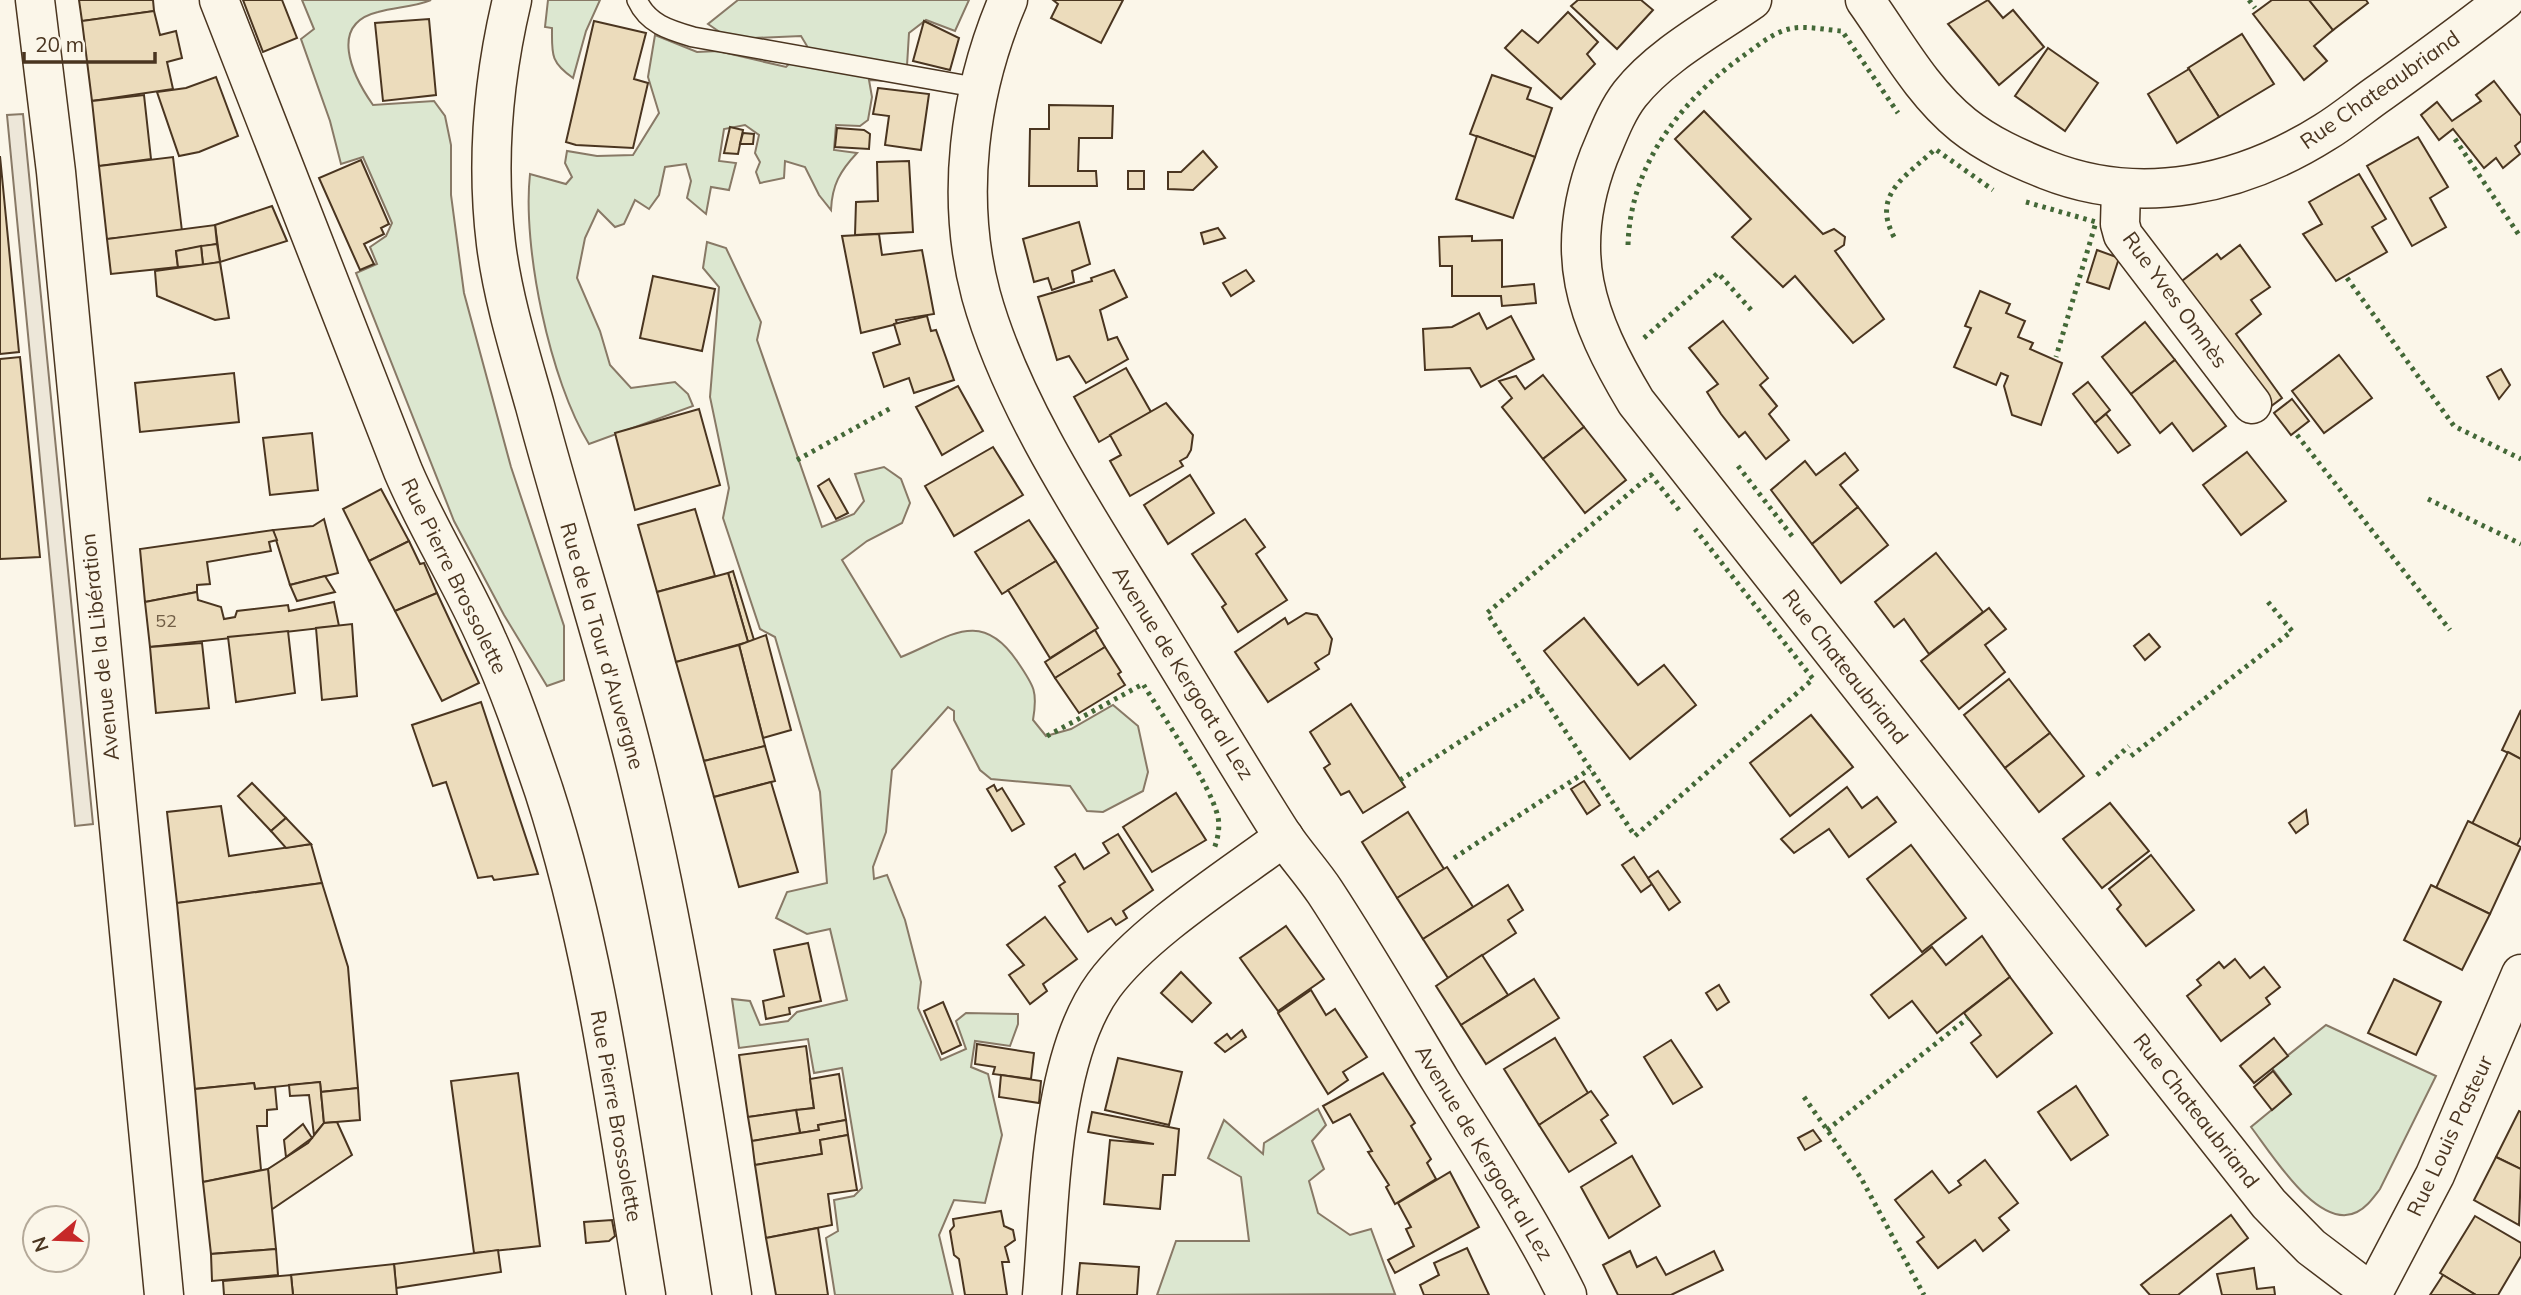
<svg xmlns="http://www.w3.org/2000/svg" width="2521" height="1295" font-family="Mulish,sans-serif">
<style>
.green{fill:#dce7d0;stroke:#887966;stroke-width:2}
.parking{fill:#ede7d9;stroke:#887966;stroke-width:2}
.building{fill:#ecdcbc;stroke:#4a3520;stroke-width:2}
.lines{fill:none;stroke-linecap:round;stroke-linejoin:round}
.lane-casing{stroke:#4a3520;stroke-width:22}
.street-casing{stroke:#4a3520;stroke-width:41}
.secondary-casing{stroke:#4a3520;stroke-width:41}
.lane{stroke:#fbf6e9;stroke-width:19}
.street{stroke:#fbf6e9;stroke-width:38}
.secondary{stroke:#fbf6e9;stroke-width:38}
.hedge{stroke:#436837;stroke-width:5;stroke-dasharray:3.5 5;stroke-linecap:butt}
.labels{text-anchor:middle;stroke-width:5;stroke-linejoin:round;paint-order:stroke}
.number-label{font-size:18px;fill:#725f47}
.street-label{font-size:21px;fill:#4a3520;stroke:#fbf6e9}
</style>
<rect width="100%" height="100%" fill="#fbf6e9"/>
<g class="green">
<path d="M302,0H431C414,7 396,7 378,12C328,24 352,75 373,105L434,101L445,116L451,145V195L464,293L511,467L564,626V680L547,686L504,615L454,521L356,273L377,264L370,247L386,236L392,223L363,157L341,164L330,121L301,39L314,29Z"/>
<path d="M548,0H600L586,31L573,78C550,62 552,54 552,28L545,27Z"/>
<path d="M738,0H969L955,31L926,20L909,33L906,82L869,80L872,97L868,120L860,126L836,125L834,150L857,153C840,171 832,185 831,210L819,195L805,167L785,161L784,178L760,183L756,172L760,162L755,153L759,135L745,125L724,129L719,161L736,163L729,190L711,187L706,214L687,198L691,181L686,164L665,167L659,195L649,209L635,200L624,224L615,227L598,210L585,238L577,278L600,331L610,365L631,388L675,382L688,394L693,406L589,444C550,381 522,247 530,174L566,184L572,177L565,163L567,151L597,156L633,155L659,113L648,77L655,35L697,52L718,51L786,67L807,46L801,36L730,39L708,24Z"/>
<path d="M707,242L726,248L761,322L757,340L822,527L854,514L864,501L855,474L884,467L901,479L910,503L902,523L867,541L842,560L901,657C947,639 980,606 1017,661C1034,686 1038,691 1033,720L1046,736L1071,729L1113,705L1138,726L1148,772L1143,791L1103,812L1087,811L1070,786L991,779L980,770L954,720V711L948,707L892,770L886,832L873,867L874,879L887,875L905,920L921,982L918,1008L941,1060L966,1049L956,1021L966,1013L1018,1014V1024L1010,1046L975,1041L971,1067L988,1074L1002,1135L985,1203L954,1200L939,1235L953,1295H835L826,1238L838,1231L834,1200L854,1196L862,1188L842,1068L814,1073L808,1039L739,1048L732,999L750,1001L760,1025L788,1021L797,1012L847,1000L830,929L807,934L776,918L787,892L827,883L820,792L775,637L760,629L723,518L729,488L710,397L719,287L703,268Z"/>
<path d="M2326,1025L2436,1076L2380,1189C2373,1198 2367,1207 2357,1212C2319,1232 2271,1153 2251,1127L2291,1094L2272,1068Z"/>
<path d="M1318,1109L1326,1125L1312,1141L1324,1169L1309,1181L1318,1213L1350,1235L1371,1229L1395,1294L1157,1295L1176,1241H1249L1241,1177L1208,1158L1224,1120L1263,1154L1264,1143Z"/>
</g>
<path class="parking" d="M23,114L93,824L75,826L7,115Z"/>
<g class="building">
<path d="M79,0H153L154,11L82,21Z"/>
<path d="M243,0H282L297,38L263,52Z"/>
<path d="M1123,0L1101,43L1051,18L1058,4L1053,0Z"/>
<path d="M1578,0H1641L1653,10L1617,49L1571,6Z"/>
<path d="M1988,0L2003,18L2013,10L2044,47L1999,85L1948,24Z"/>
<path d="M2272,0H2309L2333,30L2314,46L2327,61L2304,80L2253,14Z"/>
<path d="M2309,0H2366L2368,3L2333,30Z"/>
<path d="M154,11L160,35L176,31L182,58L167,62L173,89L92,101L82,21Z"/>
<path d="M1568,12L1598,42L1587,54L1595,64L1561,99L1505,48L1522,30L1538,43Z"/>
<path d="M429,19L436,95L383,101L375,23Z"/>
<path d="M594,21L646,33L634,79L648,83L633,148L576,145L566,142Z"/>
<path d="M924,21L959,38L950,70L913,61Z"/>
<path d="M2242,34L2274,84L2219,117L2188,68Z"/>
<path d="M2048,48L2098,83L2065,131L2015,96Z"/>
<path d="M2189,69L2219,117L2177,143L2148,94Z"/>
<path d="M1492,75L1531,88L1527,99L1552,108L1535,157L1470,134Z"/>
<path d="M216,77L238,136L199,152L179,156L157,92L186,88Z"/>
<path d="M2494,81L2521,116V141L2515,146L2520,154L2503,168L2496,158L2484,168L2453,129L2439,140L2421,115L2437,102L2452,121L2481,101L2476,95Z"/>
<path d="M878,88L929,94L921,150L885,145L889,116L873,114Z"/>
<path d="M144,95L151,159L99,166L92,101Z"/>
<path d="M1049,105L1113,106L1112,138H1079L1078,171H1096L1097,186H1029L1030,129H1049Z"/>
<path d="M1704,111L1823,234L1834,229L1845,237L1844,245L1835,251L1884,319L1853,343L1795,276L1783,287L1732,237L1751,219L1675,139Z"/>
<path d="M730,127L743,130L738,154L724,153Z"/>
<path d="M837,128L864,130L870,134L869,149L835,147Z"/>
<path d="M743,133L754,134L753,144H740Z"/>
<path d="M1477,136L1535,157L1513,218L1456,199Z"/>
<path d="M2418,137L2448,187L2430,198L2446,227L2412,246L2367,166Z"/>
<path d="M1203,151L1217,167L1193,190L1168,189V172H1181Z"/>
<path d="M0,156L19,352L0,354Z"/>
<path d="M173,157L182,231L107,239L99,166Z"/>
<path d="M361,160L389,224L381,228L384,234L364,244L374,264L360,270L319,178Z"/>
<path d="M909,161L913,232L855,235L856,202L878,201L877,162Z"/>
<rect x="1128" y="171" width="16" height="18"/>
<path d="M2359,174L2386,219L2372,227L2387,252L2336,281L2303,234L2322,224L2309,202Z"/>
<path d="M272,206L287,241L220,262L215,225Z"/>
<path d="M1079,222L1090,264L1072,271L1074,282L1052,290L1048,278L1034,282L1023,239Z"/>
<path d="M215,225L217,244L176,251L178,267L111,274L107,239Z"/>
<path d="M1218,228L1225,238L1204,244L1201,233Z"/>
<path d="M879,234L882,255L922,250L934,314L896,320L897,324L861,333L842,236Z"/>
<path d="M1472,236V241L1502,240V287L1534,284L1536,303L1502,306L1501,296H1452V266H1440L1439,237Z"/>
<path d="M217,244L220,262L203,265L201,246Z"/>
<path d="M2240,245L2270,287L2251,300L2261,314L2236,334L2282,398L2270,407L2178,284L2217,254L2221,259Z"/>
<path d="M201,246L203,265L178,267L176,251Z"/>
<path d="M2097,250L2119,258L2109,289L2087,282Z"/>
<path d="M220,262L229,318L215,320L157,296L155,271Z"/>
<path d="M1114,270L1127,297L1100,310L1108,340L1117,337L1128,359L1086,383L1069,356L1057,360L1038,297L1092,281L1091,278Z"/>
<path d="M1246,270L1254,281L1231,296L1223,283Z"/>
<path d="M653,276L715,289L702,351L640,338Z"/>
<path d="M1980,291L2010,304L2006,313L2025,321L2018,337L2033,343L2030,349L2062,363L2041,425L2012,415L2004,386L2008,376L2001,373L1996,385L1954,367L1971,328L1965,326Z"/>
<path d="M1479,313L1487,329L1511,316L1534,359L1481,387L1470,368L1425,370L1423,329L1452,327Z"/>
<path d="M927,316L931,331L936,330L954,380L914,393L909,378L884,387L873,353L900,344L894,324Z"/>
<path d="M1723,321L1768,378L1760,385L1777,406L1769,414L1789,440L1766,459L1745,432L1739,437L1721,414L1707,392L1718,384L1689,348Z"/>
<path d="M2145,322L2175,360L2131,394L2102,357Z"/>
<path d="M2339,355L2372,398L2324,433L2292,391Z"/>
<path d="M20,357L40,557L0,559V359Z"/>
<path d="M2175,360L2226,426L2193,451L2172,423L2160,433L2131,394Z"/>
<path d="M1126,368L1151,412L1099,442L1074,397Z"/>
<path d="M2501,369L2510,385L2499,399L2487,377Z"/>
<path d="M234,373L239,422L140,432L135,383Z"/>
<path d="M1543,375L1584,427L1543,459L1502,407L1512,398L1499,381L1516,376L1525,389Z"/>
<path d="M2088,382L2110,410L2095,423L2073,394Z"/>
<path d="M958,386L983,431L942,455L916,407Z"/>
<path d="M2292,399L2309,421L2291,435L2274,413Z"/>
<path d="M1166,403L1193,435L1191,450L1187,457L1180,461L1183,466L1130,496L1110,461L1121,455L1110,435Z"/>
<path d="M699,409L720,485L635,510L615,433Z"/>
<path d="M2106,414L2130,445L2118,453L2095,423Z"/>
<path d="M1584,427L1626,480L1585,513L1543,459Z"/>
<path d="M312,433L318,490L270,495L263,438Z"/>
<path d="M993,447L1023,495L954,536L925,486Z"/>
<path d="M2247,452L2286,501L2241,535L2203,485Z"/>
<path d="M1845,453L1858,470L1840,485L1858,507L1812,544L1771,490L1805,461L1816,475Z"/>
<path d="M1190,475L1214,513L1168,544L1144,505Z"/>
<path d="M829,479L848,513L836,519L818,486Z"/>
<path d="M381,489L409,541L369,561L343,509Z"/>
<path d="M1858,507L1888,545L1841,583L1812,544Z"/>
<path d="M695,509L715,576L657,592L638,525Z"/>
<path d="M324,519L338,573L290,585L273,530L313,526Z"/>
<path d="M1245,519L1265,547L1256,554L1287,600L1238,632L1222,607L1226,604L1192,554Z"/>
<path d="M1029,520L1056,561L1002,594L975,552Z"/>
<path d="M273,530L277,540L269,542L271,551L207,562L210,584L197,585V592L145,602L140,549Z"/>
<path d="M409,541L420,564L424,563L437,593L395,611L369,561Z"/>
<path d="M1936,553L1983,612L1929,654L1904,619L1894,627L1875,602Z"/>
<path d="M1056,561L1098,628L1050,658L1008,590Z"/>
<path d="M733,571L754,640L748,642L728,573Z"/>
<path d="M728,573L748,642L676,662L657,592Z"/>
<path d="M325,576L335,592L297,601L290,585Z"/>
<path d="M197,592L198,600L221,607L224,619L235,617L237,611L288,605L289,611L334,602L339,626L150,647L145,602Z"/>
<path d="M437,593L479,683L442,701L395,611Z"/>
<path d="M1989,608L2006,629L1985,645L2005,672L1959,709L1921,661Z"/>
<path d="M1306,613L1317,615L1332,639L1329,654L1315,663L1319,669L1268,702L1235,652L1285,618L1288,624Z"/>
<path d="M1584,618L1638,685L1664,665L1696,705L1630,759L1544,651Z"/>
<path d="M352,624L357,696L322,700L316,628Z"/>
<path d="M1095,630L1105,647L1055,678L1045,662Z"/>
<path d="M288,631L295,693L236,702L228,637Z"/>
<path d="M2149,634L2160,647L2145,660L2134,646Z"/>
<path d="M766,635L791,730L763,738L739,645Z"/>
<path d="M202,643L209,708L156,713L150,647Z"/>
<path d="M739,645L765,746L704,761L676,662Z"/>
<path d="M1105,647L1121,672L1118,674L1125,685L1079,713L1055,678Z"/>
<path d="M2009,679L2050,733L2005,768L1964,715Z"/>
<path d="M481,702L538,874L494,880L492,876L478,878L446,782L433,786L412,725Z"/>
<path d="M1351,704L1405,787L1363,813L1349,791L1341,795L1324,768L1330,764L1310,732Z"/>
<path d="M2521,710V759L2502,750Z"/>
<path d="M1811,715L1853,767L1790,816L1750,763Z"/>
<path d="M2050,733L2084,776L2039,812L2005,768Z"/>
<path d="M765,746L775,781L714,797L704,761Z"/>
<path d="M2508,752L2521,759V837L2517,845L2472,824Z"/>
<path d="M1584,781L1600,805L1587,814L1571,789Z"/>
<path d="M771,782L798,872L739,887L714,797Z"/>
<path d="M252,783L286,818L271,831L238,796Z"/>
<path d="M994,785L997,791L1002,788L1024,824L1012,831L987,789Z"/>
<path d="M1847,787L1862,808L1877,797L1896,822L1849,857L1829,829L1794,853L1781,839Z"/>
<path d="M1176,793L1206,840L1152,872L1123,827Z"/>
<path d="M2110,803L2149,851L2102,888L2063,839Z"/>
<path d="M221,806L229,856L311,844L322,883L177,903L167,812Z"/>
<path d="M2306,810L2308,824L2296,833L2289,823Z"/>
<path d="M1408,812L1444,869L1397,898L1362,842Z"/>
<path d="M286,818L311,844L286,848L271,831Z"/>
<path d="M2468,821L2521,847L2490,914L2436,888Z"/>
<path d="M1118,834L1153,890L1123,911L1127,918L1116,925L1111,918L1088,932L1059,886L1065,882L1055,867L1075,854L1084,869L1109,853L1103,843Z"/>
<path d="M1911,845L1966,918L1922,952L1867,879Z"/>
<path d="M2151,855L2194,910L2146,946L2117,909L2121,905L2109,889Z"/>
<path d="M1634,857L1652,884L1641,892L1622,865Z"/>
<path d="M1447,867L1473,907L1423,939L1397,898Z"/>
<path d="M1658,871L1680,902L1669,910L1648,878Z"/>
<path d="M322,883L348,967L358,1088L321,1092L320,1082L255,1089L254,1083L195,1089L177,903Z"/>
<path d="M1508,885L1523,910L1508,920L1516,933L1448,978L1423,939Z"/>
<path d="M2431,885L2490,914L2462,970L2404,940Z"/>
<path d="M1045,917L1077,959L1043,984L1047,991L1030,1004L1009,975L1024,965L1007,945Z"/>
<path d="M1286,926L1324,979L1278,1011L1240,958Z"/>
<path d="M1982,936L2010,977L1937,1033L1912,1001L1889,1018L1871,995L1932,947L1946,965Z"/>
<path d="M808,943L821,1001L789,1008L790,1014L766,1019L763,1001L784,996L774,950Z"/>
<path d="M1482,955L1508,995L1461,1025L1436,986Z"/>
<path d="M2235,959L2250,978L2264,967L2280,987L2266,998L2270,1004L2221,1041L2187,996L2201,985L2197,980L2219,962L2224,968Z"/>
<path d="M1181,972L1211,1003L1192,1022L1161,993Z"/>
<path d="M2010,977L2052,1033L1997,1077L1971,1043L1981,1035L1964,1013Z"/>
<path d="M1534,979L1559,1018L1486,1064L1461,1025Z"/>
<path d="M2394,979L2441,1002L2416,1055L2368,1033Z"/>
<path d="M1719,985L1729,1002L1717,1010L1706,993Z"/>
<path d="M1311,990L1326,1015L1335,1009L1367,1057L1343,1072L1348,1080L1328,1094L1278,1013Z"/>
<path d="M943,1002L961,1045L942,1054L924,1011Z"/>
<path d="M1242,1030L1246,1037L1225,1052L1215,1043L1227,1034L1231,1039Z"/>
<path d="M1555,1038L1588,1093L1539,1125L1504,1069Z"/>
<path d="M2274,1038L2288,1056L2254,1083L2240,1066Z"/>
<path d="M1671,1040L1702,1087L1673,1104L1644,1057Z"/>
<path d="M977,1044L1034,1053L1031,1079L993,1074L995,1067L975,1064Z"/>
<path d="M806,1046L814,1108L748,1117L739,1055Z"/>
<path d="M1118,1058L1182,1072L1169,1125L1105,1110Z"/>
<path d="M2273,1071L2291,1094L2272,1110L2254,1087Z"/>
<path d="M518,1073L540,1246L474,1253L451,1081Z"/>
<path d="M1383,1073L1415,1123L1411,1126L1431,1159L1427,1163L1436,1179L1395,1204L1386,1187L1389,1185L1368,1152L1372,1151L1350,1114L1333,1123L1323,1106Z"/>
<path d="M839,1074L846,1120L818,1125L819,1130L800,1133L796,1110L814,1108L810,1079Z"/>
<path d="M1001,1075L1041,1081L1039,1103L999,1097Z"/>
<path d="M320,1082L324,1123L314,1135L309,1095L290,1096L289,1085Z"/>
<path d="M254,1083L255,1089L275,1087L277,1109L267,1110V1126H257L261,1170L203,1182L195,1089Z"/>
<path d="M2076,1086L2108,1135L2071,1160L2038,1112Z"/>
<path d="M358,1088L360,1120L324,1123L321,1092Z"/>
<path d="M1591,1091L1608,1115L1601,1120L1616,1143L1569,1172L1539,1125Z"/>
<path d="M796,1110L800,1133L752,1141L748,1117Z"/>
<path d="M2519,1111L2521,1112V1169L2496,1157Z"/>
<path d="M1092,1112L1179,1129L1175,1175H1163L1160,1209L1104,1204L1110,1140L1154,1144L1088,1132Z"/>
<path d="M846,1120L848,1135L820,1140L822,1154L755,1165L752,1141L819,1130L818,1125Z"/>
<path d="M337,1122L352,1155L271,1210L268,1169L308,1143L324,1123Z"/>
<path d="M303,1124L312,1138L286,1157L284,1140Z"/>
<path d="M1813,1130L1821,1141L1805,1150L1798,1138Z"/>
<path d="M848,1135L857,1190L828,1194L832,1225L766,1238L755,1165L822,1154L820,1140Z"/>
<path d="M1632,1156L1660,1206L1609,1238L1581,1187Z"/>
<path d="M2496,1157L2521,1169L2519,1225L2474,1200Z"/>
<path d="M1985,1160L2018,1203L1999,1218L2009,1230L1983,1251L1975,1240L1938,1268L1917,1242L1924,1237L1895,1200L1932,1171L1949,1193L1961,1185L1958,1181Z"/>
<path d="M268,1169L276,1249L211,1254L203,1182Z"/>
<path d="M1450,1172L1479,1227L1395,1273L1388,1260L1414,1246L1406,1229L1411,1227L1398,1203Z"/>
<path d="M1001,1211L1004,1226L1013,1230L1015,1240L1005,1247L1009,1262H1002L1007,1295H965L959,1259L954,1255L950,1231L954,1226L953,1219Z"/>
<path d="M2231,1215L2248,1238L2178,1295H2150L2141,1285Z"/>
<path d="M2475,1216L2521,1243V1256L2498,1295H2476L2440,1273Z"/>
<path d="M612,1220L615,1236L609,1241L586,1243L584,1222Z"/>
<path d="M818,1228L828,1295H776L766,1238Z"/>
<path d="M1467,1248L1489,1295H1424L1420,1285L1439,1275L1434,1263Z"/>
<path d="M276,1249L278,1275L212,1281L211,1254Z"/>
<path d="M498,1250L501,1272L396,1288L394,1264Z"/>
<path d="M1630,1251L1637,1267L1656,1257L1666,1275L1714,1251L1723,1270L1671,1295H1618L1603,1265Z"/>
<path d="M1080,1263L1139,1267L1137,1295H1077Z"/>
<path d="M394,1264L397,1295H293L291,1275Z"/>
<path d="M2254,1268L2257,1289L2274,1287L2275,1295H2222L2217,1274Z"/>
<path d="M291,1275L293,1295H224L223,1281Z"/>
<path d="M2443,1275L2476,1295H2430Z"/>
</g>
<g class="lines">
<defs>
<path id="lane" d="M637,0C648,24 669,30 693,37L980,88"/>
<g id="street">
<path d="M219,0L403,471C428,530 463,584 488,642C510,690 527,741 544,791C597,954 618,1127 646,1295"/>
<path d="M1008,0C969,91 955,198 981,295C1012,407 1089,521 1150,620C1194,691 1236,762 1281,833C1294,853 1311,871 1325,892C1365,953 1402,1017 1440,1080C1484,1151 1530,1220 1567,1295"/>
<path d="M1752,0C1712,28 1661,55 1630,94C1616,112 1608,135 1599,156C1562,252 1585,317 1636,402L2269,1204L2311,1247L2373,1294"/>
<path d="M1865,0C1895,42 1922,92 1963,125C1988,145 2017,158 2047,170C2141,207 2241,185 2325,132C2345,120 2362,105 2381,92C2423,62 2464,32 2505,0"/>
<path d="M2121,189L2120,224L2123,235L2252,404"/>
<path d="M1042,1295C1050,1205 1049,1060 1104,985C1143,932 1230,877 1284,837"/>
<path d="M2372,1295L2435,1175L2521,974"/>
</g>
<g id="secondary">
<path d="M35,0L56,172L164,1295"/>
<path d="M512,0C493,80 486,162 496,244C503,299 520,353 535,406C568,530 609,653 639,778C680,948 705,1122 732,1295"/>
</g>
</defs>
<use href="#lane" class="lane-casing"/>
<use href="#street" class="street-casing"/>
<use href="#secondary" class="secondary-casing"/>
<use href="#lane" class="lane"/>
<use href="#street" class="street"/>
<use href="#secondary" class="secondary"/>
<g class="hedge">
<path d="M2249,0L2255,8"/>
<path d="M2455,139L2521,238"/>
<path d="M2026,202L2096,222L2056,357"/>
<path d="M1894,237C1871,194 1906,177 1935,149L1993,190"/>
<path d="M1628,245C1630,166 1680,101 1743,56C1756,47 1772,33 1789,29C1804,25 1826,30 1842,31L1898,113"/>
<path d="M2347,278L2454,426L2521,459"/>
<path d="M1644,338L1718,273L1753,312"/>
<path d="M2297,435L2450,630"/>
<path d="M797,460L891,408"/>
<path d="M1738,466L1795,540"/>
<path d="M2428,499L2521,544"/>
<path d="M1679,510L1651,475L1487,613L1635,836L1813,679L1695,529"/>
<path d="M1047,736L1143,684C1163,717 1210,783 1218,817C1220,828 1218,838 1214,849"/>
<path d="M2131,756L2292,631L2268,602"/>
<path d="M2097,775L2129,746"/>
<path d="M1400,780L1542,689"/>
<path d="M1454,858L1590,769"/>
<path d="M1804,1097L1861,1178L1924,1295"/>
<path d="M1827,1130L1968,1018"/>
</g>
</g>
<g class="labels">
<g class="number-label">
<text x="166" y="627">52</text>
</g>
<g class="street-label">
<text transform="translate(2380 90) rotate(-35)" y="7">Rue Chateaubriand</text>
<text transform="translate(2175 300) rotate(54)" y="7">Rue Yves Omnès</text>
<text transform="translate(454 576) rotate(64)" y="7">Rue Pierre Brossolette</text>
<text transform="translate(602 646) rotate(74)" y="7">Rue de la Tour d'Auvergne</text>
<text transform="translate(100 647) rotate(-96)" y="7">Avenue de la Libération</text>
<text transform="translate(1845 667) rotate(52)" y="7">Rue Chateaubriand</text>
<text transform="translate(1183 673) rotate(58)" y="7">Avenue de Kergoat al Lez</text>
<text transform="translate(2196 1111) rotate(52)" y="7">Rue Chateaubriand</text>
<text transform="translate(616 1116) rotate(80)" y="7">Rue Pierre Brossolette</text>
<text transform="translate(2450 1136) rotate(-65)" y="7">Rue Louis Pasteur</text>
<text transform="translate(1484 1153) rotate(59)" y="7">Avenue de Kergoat al Lez</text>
</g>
</g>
<g transform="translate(56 1239) rotate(251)"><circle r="33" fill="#fbf6e9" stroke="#b4a999" stroke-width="2"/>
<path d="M0-5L12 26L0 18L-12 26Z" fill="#c62828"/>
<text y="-10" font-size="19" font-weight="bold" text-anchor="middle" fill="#4a3520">N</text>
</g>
<path d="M24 52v10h131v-10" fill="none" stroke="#4a3520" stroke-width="3.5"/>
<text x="35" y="52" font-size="21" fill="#4a3520" stroke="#fbf6e9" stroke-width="5" paint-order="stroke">20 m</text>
</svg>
